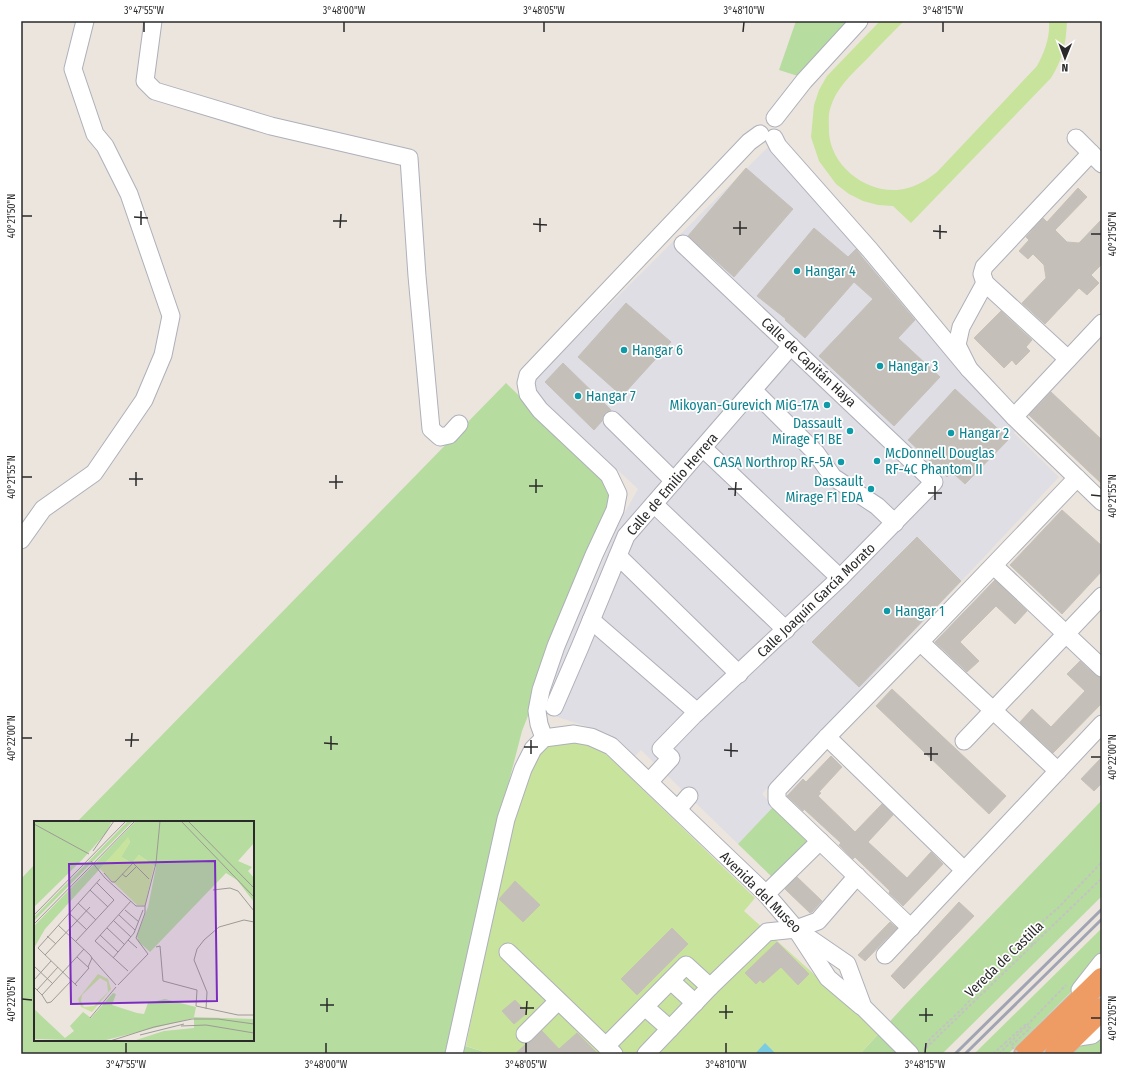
<svg xmlns="http://www.w3.org/2000/svg" width="1123" height="1075" font-family="'Fira Sans Condensed',sans-serif">
<style>
.industrial{fill:#dfdee4}
.green{fill:#b6dc9f}
.pitch{fill:#c8e39c}
.water{fill:#7acce3}
.building{fill:#c4bfb9;stroke:#c6c0b7}
.lines{fill:none;stroke-linecap:round;stroke-linejoin:round}
.minor-casing{stroke:#aeb0ba;stroke-width:19}
.highway-casing{stroke:#c3c3c3;stroke-width:24}
.path{stroke:#c3c3c3;stroke-width:2;stroke-dasharray:3 2;stroke-linecap:butt}
.minor{stroke:#fff;stroke-width:17}
.highway{stroke:#ef9b64;stroke-width:22}
.rail{stroke:#a1a4b3;stroke-width:3}
.path-bridge{stroke:#c3c3c3;stroke-width:2;stroke-dasharray:3 2;stroke-linecap:butt}
.ticks{fill:none;stroke:#2a2a2a;stroke-width:1.5}
.culture-dot{fill:#0f9aa8;stroke:#fff;stroke-width:1.5}
.labels{text-anchor:middle;stroke-width:3.5;stroke-linejoin:round;paint-order:stroke}
.culture-label{font-size:14px;fill:#0d838f;stroke:#fff;text-anchor:start}
.street-label{font-size:14px;fill:#2a2a2a;stroke:#fff}
.inset-road{fill:none;stroke:#9e9a96;stroke-width:1}
.view{fill:#7b2cbf;fill-opacity:0.15;stroke:#7b2cbf;stroke-width:2}
.inset-edge{fill:none;stroke:#2a2a2a;stroke-width:2}
.neatline{fill:none;stroke:#2a2a2a;stroke-width:1.5}
.ticks-label{font-size:10px;text-anchor:middle;fill:#2a2a2a}
</style>
<rect width="100%" height="100%" fill="#ebe5de"/>
<path class="industrial" d="M768,147L860,245L1017,429L1014,433L1059,477L762,794L774,806L738,844L641,750L633,758L620,745L592,728L551,715L543,701L619,523L638,489L535,392L533,386L535,379Z"/>
<g class="green">
<path d="M796,21H852L801,77L779,70Z"/>
<path d="M506,383L603,477L610,494L607,513L522,731L500,816L452,1042L491,1054H21V879L35,864V1040H253V822H77Z"/>
<path d="M1102,800V896L942,1054H860L905,1005Z"/>
<path d="M774,806L812,841L774,879L738,844Z"/>
<path d="M1102,928V954L1071,992L1008,1054H974Z"/>
<path d="M1102,1026V1054H1072Z"/>
</g>
<g class="pitch">
<path d="M880,21H904C891,34 878,47 866,60C851,75 836,88 830,109C828,116 829,125 829,133C831,165 864,192 897,190C912,189 926,181 937,172L1037,66C1045,51 1050,38 1049,21H1067C1066,44 1063,59 1051,78L911,223L893,206L878,205L863,201L849,194L836,184L819,161L811,137L814,105L819,90L827,76Z"/>
<path d="M576,740L603,747L606,754L755,898L744,911L879,1033L860,1054H491L466,1046L503,860L517,807L539,751L547,745Z"/>
</g>
<path class="water" d="M765,1043L776,1054H755Z"/>
<g class="building">
<path d="M746,168L793,209L734,277L688,236Z"/>
<path d="M1078,188L1087,197L1055,230L1067,242L1079,243L1102,219V264L1091,275L1099,283L1087,295L1079,288L1045,324L1022,303L1046,278L1044,265L1033,254L1028,259L1019,251L1029,240L1026,237L1043,218L1047,222Z"/>
<path d="M814,228L848,257L856,249L862,257L915,320L898,338L940,377L894,426L819,356L873,299L854,282L805,338L785,320L786,319L757,296Z"/>
<path d="M626,303L671,342L622,396L578,357Z"/>
<path d="M1001,311L1032,340L1026,347L1030,351L1016,365L1012,360L1004,368L974,338Z"/>
<path d="M563,363L611,410L605,413L602,421L594,430L545,382Z"/>
<path d="M955,389L1009,439L965,484L952,472L947,477L908,440Z"/>
<path d="M1051,392L1102,440V484L1029,415Z"/>
<path d="M1062,510L1102,546V571L1062,614L1010,565Z"/>
<path d="M917,537L961,581L859,687L812,642Z"/>
<path d="M995,580L1027,611L1015,624L996,606L960,642L979,661L967,672L935,642Z"/>
<path d="M1080,661L1095,675L1102,679V703L1053,753L1020,722L1032,709L1051,727L1085,691L1067,674Z"/>
<path d="M892,689L1006,796L989,814L876,706Z"/>
<path d="M831,756L842,767L819,792L821,793L818,796L855,832L882,804L893,815L868,842L907,878L931,852L943,864L903,906L889,893L890,891L855,857L853,859L839,845L841,843L804,809L803,811L787,796L803,779L806,782Z"/>
<path d="M1102,757V783L1094,791L1081,779Z"/>
<path d="M797,877L822,901L812,912L810,913L785,889Z"/>
<path d="M515,881L540,905L523,922L499,899Z"/>
<path d="M959,902L974,916L904,989L891,976Z"/>
<path d="M890,922L897,928L865,961L858,955Z"/>
<path d="M672,928L688,944L637,995L621,979Z"/>
<path d="M777,942L809,974L798,985L781,967L763,983L760,980L756,984L745,973Z"/>
<path d="M515,1000L527,1013L514,1024L502,1011Z"/>
<path d="M542,1031L559,1049L577,1033L598,1054H515L526,1044L532,1041Z"/>
</g>
<g class="lines">
<defs>
<g id="minor">
<path d="M153,21L145,81L155,91L271,126L409,158L417,276L431,429L440,437L449,435L459,424"/>
<path d="M775,118L804,81L859,21"/>
<path d="M774,138L778,146L870,250L969,369"/>
<path d="M1076,138L1102,164"/>
<path d="M985,283L961,327L957,345L969,369L1014,417L1102,502"/>
<path d="M1068,359L985,283L982,274L984,267L1091,153"/>
<path d="M753,390L816,453L833,477L877,506L895,523"/>
<path d="M1014,417L1102,323"/>
<path d="M612,420L674,481"/>
<path d="M703,448L840,578"/>
<path d="M654,504L786,630"/>
<path d="M21,540L43,509L94,473L144,400L163,355L171,316L129,194L105,146L95,134L73,69L85,21"/>
<path d="M618,556L739,674"/>
<path d="M994,566L1102,668"/>
<path d="M591,620L697,712"/>
<path d="M920,642L1058,771"/>
<path d="M554,707L580,647L626,536L791,346"/>
<path d="M827,737L964,870"/>
<path d="M544,738L539,724L537,711L541,690L556,646L594,555L615,510L618,494L609,475L540,410L528,394L526,383L528,375L749,142L760,134"/>
<path d="M964,741L1102,596"/>
<path d="M649,782L671,758L661,749L694,715L840,578L934,482L683,244"/>
<path d="M678,809L689,796"/>
<path d="M766,894L820,841"/>
<path d="M911,928L777,800V790L827,737L920,642L1077,478"/>
<path d="M796,929L818,921L857,876"/>
<path d="M508,952L614,1054"/>
<path d="M885,955L1102,724"/>
<path d="M671,981L695,1003"/>
<path d="M1080,990L1102,962"/>
<path d="M645,1007L670,1029"/>
<path d="M525,1034L558,1001"/>
<path d="M1072,1038L1092,1035L1102,1026"/>
<path d="M606,1046L686,965L710,987"/>
<path d="M454,1054L506,819L523,769L533,749L544,738L574,734L591,737L611,746L766,894L796,929L847,964L863,1007L910,1054"/>
<path d="M646,1054L710,987L767,932L796,929L828,978L861,1006"/>
</g>
<g id="highway">
<path d="M1025,1054L1102,979"/>
<path d="M1056,1054L1102,1009"/>
</g>
</defs>
<use href="#minor" class="minor-casing"/>
<use href="#highway" class="highway-casing"/>
<g class="path">
<path d="M1032,946L1033,935"/>
<path d="M926,1048L1102,878"/>
<path d="M924,1050L930,1039L963,1008L986,982L1019,951L1044,920L1058,908L1102,862"/>
<path d="M993,1054L1005,1043"/>
<path d="M999,1054L1066,985"/>
</g>
<use href="#minor" class="minor"/>
<use href="#highway" class="highway"/>
<g class="rail">
<path d="M955,1054L1102,909"/>
<path d="M965,1054L1102,919"/>
</g>
<path class="path-bridge" d="M1005,1043L1025,1025L1030,1028L1011,1046L1019,1054"/>
</g>
<path class="ticks" d="M144,32V22M344,32V22M544,32V22M743,32L744,22M943,32V22M22,216H32M134,217L148,218M333,221H347M533,224L547,225M141,225V211M340,228L341,214M733,228H747M933,231L947,232M540,232V218M1091,234H1101M740,235V221M940,239V225M22,477H32M129,479H143M329,482H343M136,486V472M529,486H543M336,489V475M728,489H742M536,493V479M928,493H942M1091,495L1101,496M735,496L736,482M935,500V486M22,738H32M125,740H139M324,743L338,744M131,747L132,733M524,747H538M331,750V736M724,750L738,751M531,754V740M924,754H938M731,757V743M1091,757H1101M931,761V747M22,999L32,1000M320,1005H334M520,1008H534M327,1012V998M719,1012H733M526,1015L527,1001M919,1015H933M1091,1018H1101M726,1019V1005M926,1022V1008M126,1053V1043M326,1053V1043M526,1053V1043M726,1053V1043M925,1053L926,1043"/>
<g class="culture-dot">
<circle cx="797" cy="271" r="4"/>
<circle cx="624" cy="350" r="4"/>
<circle cx="880" cy="366" r="4"/>
<circle cx="578" cy="396" r="4"/>
<circle cx="827" cy="405" r="4"/>
<circle cx="850" cy="431" r="4"/>
<circle cx="951" cy="433" r="4"/>
<circle cx="877" cy="461" r="4"/>
<circle cx="841" cy="462" r="4"/>
<circle cx="871" cy="489" r="4"/>
<circle cx="887" cy="611" r="4"/>
</g>
<g class="labels">
<g class="culture-label">
<text x="805" y="276">Hangar 4</text>
<text x="632" y="355">Hangar 6</text>
<text x="888" y="371">Hangar 3</text>
<text x="586" y="401">Hangar 7</text>
<text x="819" y="410" text-anchor="end">Mikoyan-Gurevich MiG-17A</text>
<text x="842" y="428" text-anchor="end">Dassault<tspan x="842" dy="16">Mirage F1 BE</tspan></text>
<text x="959" y="438">Hangar 2</text>
<text x="885" y="458">McDonnell Douglas<tspan x="885" dy="16">RF-4C Phantom II</tspan></text>
<text x="833" y="467" text-anchor="end">CASA Northrop RF-5A</text>
<text x="863" y="486" text-anchor="end">Dassault<tspan x="863" dy="16">Mirage F1 EDA</tspan></text>
<text x="895" y="616">Hangar 1</text>
</g>
<g class="street-label">
<text transform="translate(809 362) rotate(43)" y="5">Calle de Capitán Haya</text>
<text transform="translate(672 484) rotate(-49)" y="5">Calle de Emilio Herrera</text>
<text transform="translate(816 600) rotate(-44)" y="5">Calle Joaquín García Morato</text>
<text transform="translate(761 892) rotate(45)" y="5">Avenida del Museo</text>
<text transform="translate(1004 959) rotate(-44)" y="5">Vereda de Castilla</text>
</g>
</g>
<g transform="translate(34 821)">
<rect width="220" height="220" fill="#ebe5de"/>
<path d="M0,0H78L72,12L47,40L0,86ZM94,0H99L0,100V96ZM102,0H220V22L204,40L218,46L214,50L220,57V81L203,59L192,52L116,131L104,120L103,115L114,86L122,46L105,34L98,42L87,36L96,21L94,17L11,108L0,127V105ZM79,172L82,173L78,184L103,192L110,193L114,182L131,178L162,186L160,196L220,198V220H99L130,210L160,207V197L68,220L0,218V188L31,217L40,210L36,205L49,191L57,197Z" fill="#b6dc9f"/>
<path d="M94,16L96,21L87,36L98,42L105,34L120,45L111,84H103L66,48ZM64,153L74,158L77,168L58,191L47,186L44,178ZM66,157L73,161L74,171L60,185L50,186L47,180L48,174Z" fill="#c8e39c" fill-rule="evenodd"/>
<path class="inset-road" d="M147,0L220,76M154,0L220,67M0,3L55,33M59,30L80,0M57,40L71,57L102,85H111L122,42L126,0M70,52L78,61H81L99,42L115,58M88,53L92,56L102,46M56,69L74,86M179,69L196,67L204,70L220,90M44,82L62,99M91,89L105,101M35,92L53,109M0,94L92,0M85,94L101,109M80,100L97,116M0,103L101,0M24,104L56,134L58,137L54,146M73,107L91,124M66,114L84,131M13,115L22,123M94,119L103,127M42,120L80,79L63,62M122,126L126,125L129,160L163,169L162,185L204,194H220M11,134L56,86M57,136L82,164M79,137L100,112L109,89M1,146L19,163M94,150L61,120L97,80M0,159L17,140M41,163L55,147L43,136M84,164L114,133L102,117L111,92V85M43,165L4,127L66,58M0,166L8,174L50,128M3,169L24,146M8,174L13,182L17,181L38,159M172,188L173,171L160,139L163,128L170,119L185,106L210,99L220,101M56,197L82,166M147,205L172,204L220,212M106,214L150,203M76,220L120,206L158,198H184L220,203"/>
<path class="view" d="M181,40L183,180L37,183L35,43Z"/>
<rect width="220" height="220" class="inset-edge"/>
</g>
<rect width="1123" height="1075" fill="none" stroke="#ffffff" stroke-width="44"/>
<g transform="translate(1065 58) rotate(181)" stroke="#ffffff" stroke-width="3" paint-order="stroke">
<path d="M0-3L7 15L0 10L-7 15Z" fill="#2a2a2a"/>
<text y="-6" font-size="11" font-weight="bold" text-anchor="middle" fill="#2a2a2a">N</text>
</g>
<rect x="22" y="22" width="1079" height="1031" class="neatline"/>
<g class="ticks-label">
<text x="144" y="14">3°47'55"W</text>
<text x="344" y="14">3°48'00"W</text>
<text x="544" y="14">3°48'05"W</text>
<text x="744" y="14">3°48'10"W</text>
<text x="943" y="14">3°48'15"W</text>
<text transform="translate(11 216) rotate(-90)" y="4">40°21'50"N</text>
<text transform="translate(1112 234) rotate(-90)" y="4">40°21'50"N</text>
<text transform="translate(11 477) rotate(-90)" y="4">40°21'55"N</text>
<text transform="translate(1112 496) rotate(-90)" y="4">40°21'55"N</text>
<text transform="translate(11 738) rotate(-90)" y="4">40°22'00"N</text>
<text transform="translate(1112 757) rotate(-90)" y="4">40°22'00"N</text>
<text transform="translate(11 999) rotate(-90)" y="4">40°22'05"N</text>
<text transform="translate(1112 1018) rotate(-90)" y="4">40°22'05"N</text>
<text x="126" y="1068">3°47'55"W</text>
<text x="326" y="1068">3°48'00"W</text>
<text x="526" y="1068">3°48'05"W</text>
<text x="726" y="1068">3°48'10"W</text>
<text x="925" y="1068">3°48'15"W</text>
</g>
</svg>
